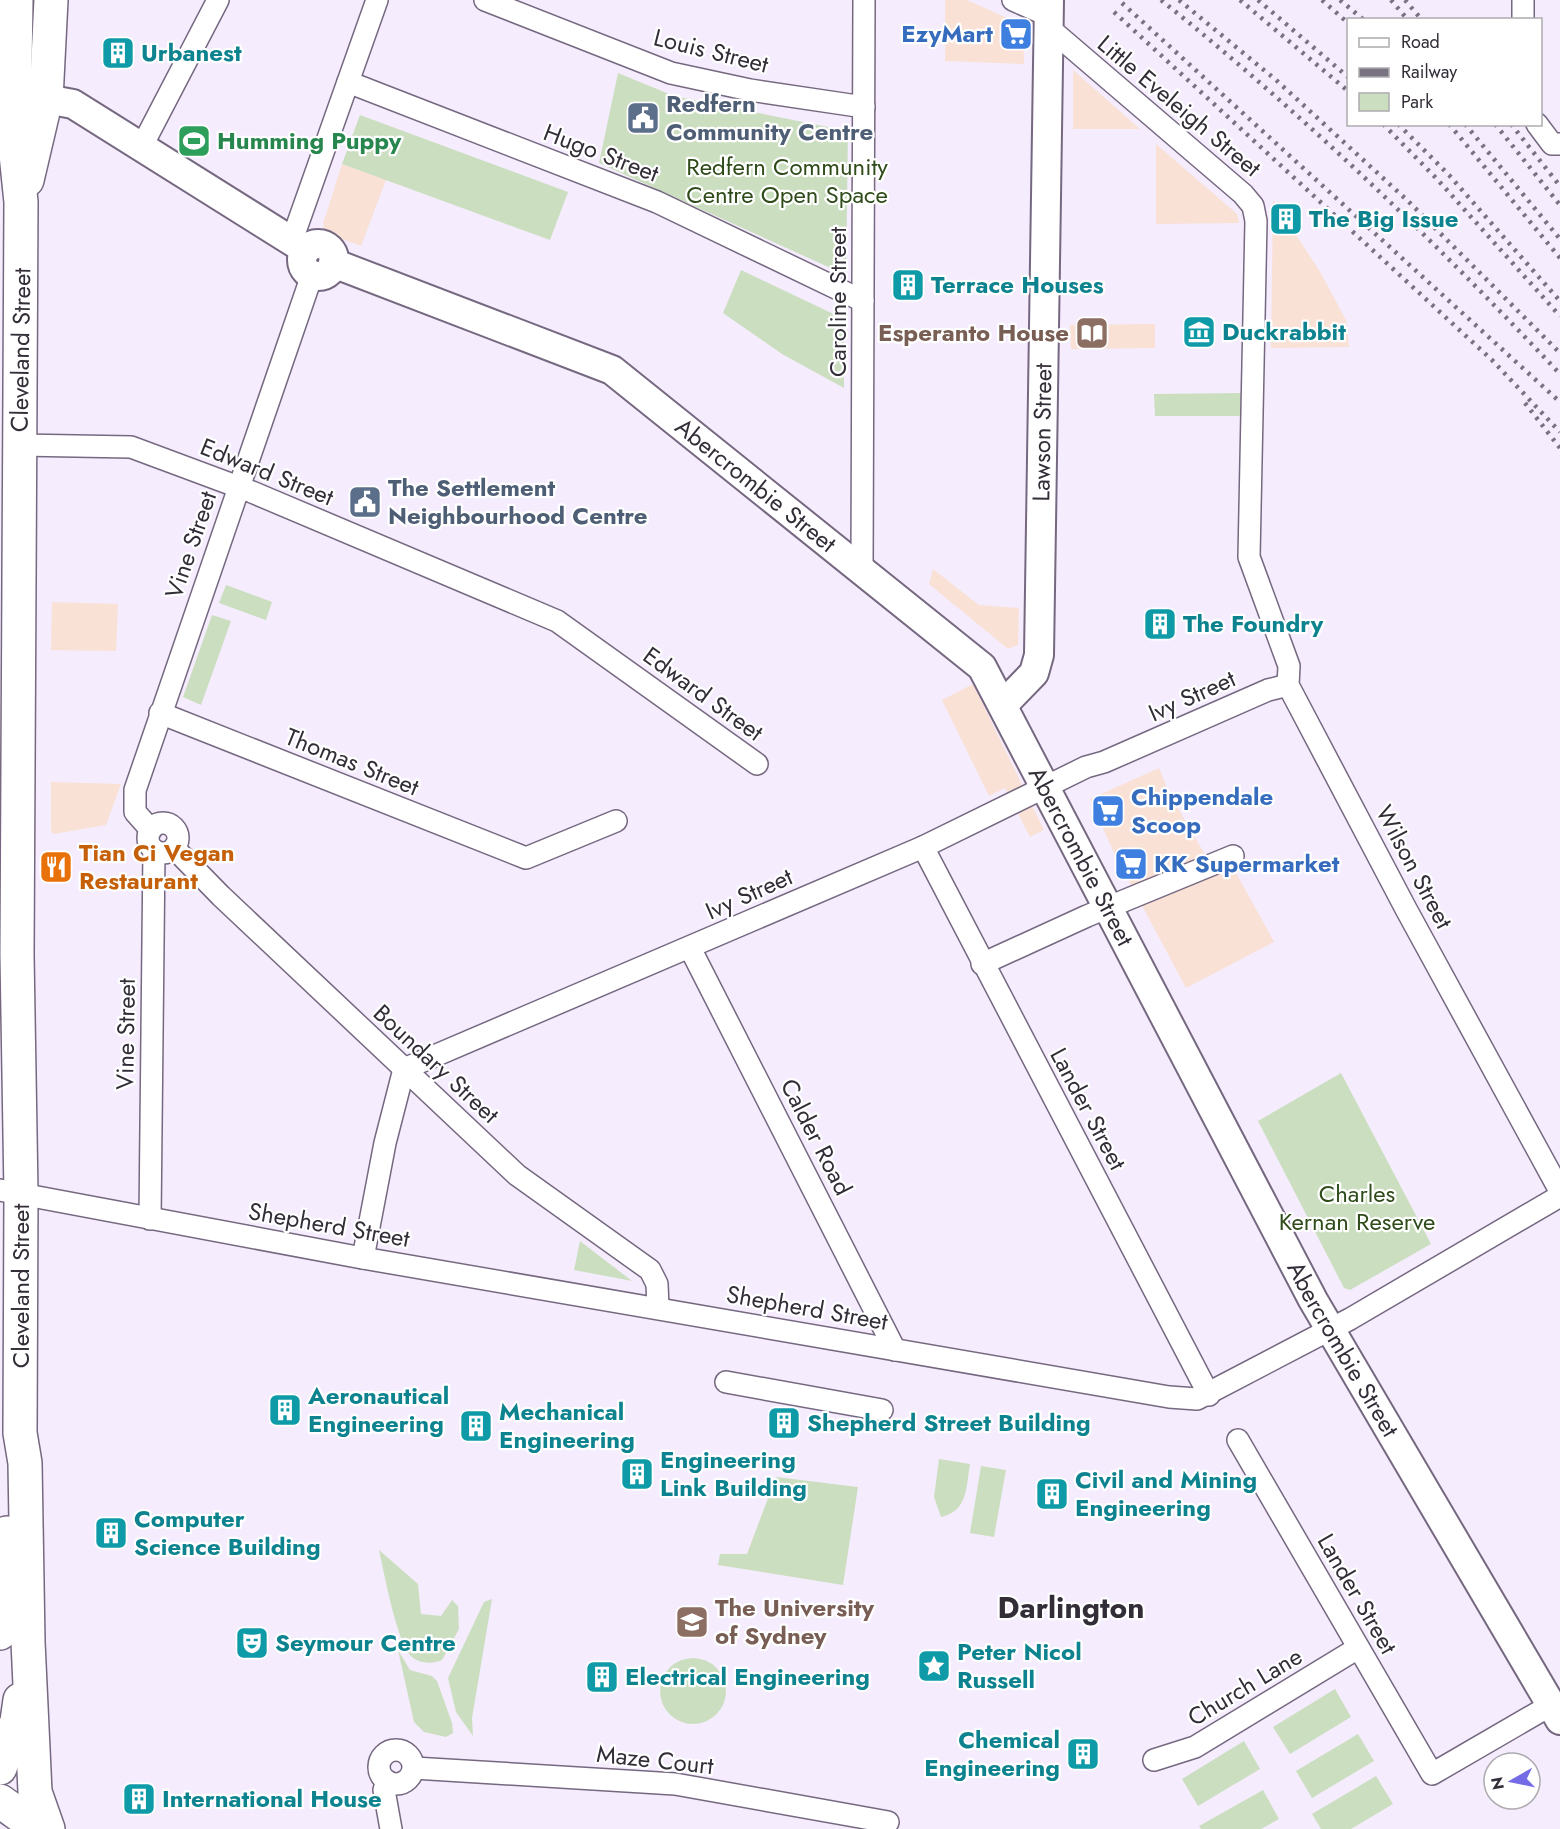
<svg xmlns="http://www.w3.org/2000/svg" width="1560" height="1829" font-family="Jost,sans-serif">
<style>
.commercial{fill:#f9e1d6}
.green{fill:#cbdfc0}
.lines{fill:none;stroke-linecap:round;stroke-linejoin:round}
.street-casing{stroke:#756880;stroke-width:24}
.secondary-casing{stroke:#756880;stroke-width:32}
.primary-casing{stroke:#756880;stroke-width:36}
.highway-casing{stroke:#756880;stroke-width:36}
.street{stroke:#fff;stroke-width:21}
.secondary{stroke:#fff;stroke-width:28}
.primary{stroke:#fff;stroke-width:33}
.highway{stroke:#fff;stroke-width:33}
.rail{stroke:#797280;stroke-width:4.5;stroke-dasharray:3 6;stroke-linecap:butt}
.labels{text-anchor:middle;stroke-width:4.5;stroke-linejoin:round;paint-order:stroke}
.shop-label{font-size:24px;font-weight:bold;fill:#366cbe;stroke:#fff;text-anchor:start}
.street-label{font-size:24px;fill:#332d38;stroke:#fff}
.culture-label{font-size:24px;font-weight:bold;fill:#0d838f;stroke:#fff;text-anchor:start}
.service-label{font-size:24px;font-weight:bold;fill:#4e5e75;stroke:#fff;text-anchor:start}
.leisure-label{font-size:24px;font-weight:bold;fill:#27864d;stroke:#fff;text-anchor:start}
.park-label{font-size:24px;fill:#2e4b19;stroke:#fff}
.education-label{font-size:24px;font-weight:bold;fill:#785e54;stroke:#fff;text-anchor:end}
.food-label{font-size:24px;font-weight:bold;fill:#c56008;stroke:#fff;text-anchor:start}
.district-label{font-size:30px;font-weight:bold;fill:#332d38;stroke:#fff}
</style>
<rect width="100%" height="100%" fill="#f5ecfd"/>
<g class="commercial">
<path d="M945,0H967L1018,23L1023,29L1024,64L945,61Z"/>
<path d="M1073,70L1140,129H1073Z"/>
<path d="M1156,144L1237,214L1239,223L1156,224Z"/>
<path d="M342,164L386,180L361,246L342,239L324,228L323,224Z"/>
<path d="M1273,200L1319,270L1346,320L1349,347L1271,348Z"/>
<path d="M1155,324V348L1071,349L1070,325Z"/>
<path d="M933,569L979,605L1019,608L1018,645L1008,649L929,584Z"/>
<path d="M52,602L118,604L116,651L51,650Z"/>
<path d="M973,684L1044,830L1030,837L1005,788L989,796L942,700Z"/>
<path d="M1159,768L1169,793L1206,856L1230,862L1274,942L1186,988L1115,855L1090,799Z"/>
<path d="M51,782L121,784L106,825L54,834L51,831Z"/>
</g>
<g class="green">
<path d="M618,73L674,96L848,131L846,275L599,163Z"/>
<path d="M360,115L568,192L550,240L342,164Z"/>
<path d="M741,270L844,319V388L782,354L723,313Z"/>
<path d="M1241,393V416H1155L1154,394Z"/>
<path d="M226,585L272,602L266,620L219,603Z"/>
<path d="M212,615L231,621L201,705L183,697Z"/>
<path d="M1341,1073L1431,1244L1350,1290L1344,1288L1258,1121Z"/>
<path d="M580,1241L632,1281L574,1270Z"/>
<path d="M939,1459L970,1464C966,1487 968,1511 941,1517L934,1497Z"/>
<path d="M981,1466L1006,1470L994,1537L970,1533Z"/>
<path d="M776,1477L858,1487L843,1585L718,1565L720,1554H747Z"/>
<path d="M379,1550L418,1584L421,1614L441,1616L452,1600L458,1606L459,1629L442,1660C433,1664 420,1664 412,1657C397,1644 384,1572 379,1550Z"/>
<path d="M492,1599L472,1718L473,1736L456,1712L448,1678L484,1602Z"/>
<path d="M398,1650L410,1670L432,1676L437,1681L452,1723L453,1733L446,1737L424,1732L414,1722Z"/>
<circle cx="693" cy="1691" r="33"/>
<path d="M1335,1689L1351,1717L1290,1754L1273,1727Z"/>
<path d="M1358,1734L1374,1761L1312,1798L1296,1771Z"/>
<path d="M1244,1741L1260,1769L1198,1806L1182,1779Z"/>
<path d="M1376,1776L1393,1804L1351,1829H1321L1312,1814Z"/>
<path d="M1263,1790L1279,1819L1261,1829H1201L1199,1826Z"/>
</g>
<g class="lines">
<defs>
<g id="street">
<path d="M485,0L671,73L750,90L864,107"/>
<path d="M1013,0L1049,16"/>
<path d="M1523,0V20"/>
<path d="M1049,28L1243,194L1253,206L1256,221L1249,557L1289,666L1288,685L1406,909L1560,1191"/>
<path d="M348,82L657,202L863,301"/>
<path d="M1537,124L1552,144H1560"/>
<path d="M142,146L218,0"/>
<path d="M292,240L377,0"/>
<path d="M20,445L131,447L252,492L557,621L757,764"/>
<path d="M862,569L864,0"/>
<path d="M160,713L526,858L616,821"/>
<circle cx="163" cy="838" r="15"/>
<path d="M151,830L135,812V790L312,275"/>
<path d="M923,847L1209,1395"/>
<path d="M174,848L221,896L517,1175L650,1270L657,1284L658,1308"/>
<path d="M690,948L895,1350"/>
<path d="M982,964L1087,916L1233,856"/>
<path d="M0,1190L357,1257L1169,1397L1197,1399L1350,1319L1560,1196"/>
<path d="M150,1219L154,850"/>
<path d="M363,1258L385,1143L404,1069L923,847L1086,767L1104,762L1268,690L1288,685"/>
<path d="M726,1382L882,1410"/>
<path d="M1238,1440L1432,1774L1551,1705"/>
<circle cx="396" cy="1767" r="17"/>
<path d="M1154,1760L1195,1747L1358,1648"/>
<path d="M414,1768L675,1784L888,1822"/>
<path d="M387,1781L384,1790L391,1829"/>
</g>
<g id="secondary">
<path d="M46,99L73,104L306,250"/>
<circle cx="318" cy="260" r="16"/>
<path id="s1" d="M333,263L612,370L982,667L1313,1300L1560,1720"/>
<path id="s2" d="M1003,705L1034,673L1039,655L1049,0"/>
</g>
<g id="primary">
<path d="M16,0L14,135L21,202L17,955L21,1193L20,1433L25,1463L28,1642L35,1792L48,1829"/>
<path d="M27,180L46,99L51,0"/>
<path d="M0,1633L7,1533"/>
<path d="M0,1768L17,1721L20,1700"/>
</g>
<path id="highway" d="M0,1801L39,1829"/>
</defs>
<use href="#street" class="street-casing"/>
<use href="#secondary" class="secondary-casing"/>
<use href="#primary" class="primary-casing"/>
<use href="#highway" class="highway-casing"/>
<use href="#street" class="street"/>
<use href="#secondary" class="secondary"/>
<use href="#primary" class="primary"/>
<use href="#highway" class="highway"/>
<g class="rail">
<path d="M1161,0C1303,114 1435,241 1560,374"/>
<path d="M1179,0L1276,80L1408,201L1560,353"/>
<path d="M1240,0L1348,91"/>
<path d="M1258,0L1348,77"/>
<path d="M1322,0L1348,23"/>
<path d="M1340,0L1364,20"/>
<path d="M1391,0L1408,20"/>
<path d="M1405,0L1422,20"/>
<path d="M1122,3L1560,402"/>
<path d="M1114,12L1492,360L1560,432"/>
<path d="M1383,124L1437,179L1560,316"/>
<path d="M1398,124L1449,175L1560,301"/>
<path d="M1449,124L1560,258"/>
<path d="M1465,124L1560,239"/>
<path d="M1495,124L1560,205"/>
<path d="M1511,124L1560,186"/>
<path d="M1525,403L1560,448"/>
</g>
</g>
<defs>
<symbol id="supermarket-square" viewBox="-11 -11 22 22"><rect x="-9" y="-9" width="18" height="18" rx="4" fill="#3f7fe0" stroke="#fff"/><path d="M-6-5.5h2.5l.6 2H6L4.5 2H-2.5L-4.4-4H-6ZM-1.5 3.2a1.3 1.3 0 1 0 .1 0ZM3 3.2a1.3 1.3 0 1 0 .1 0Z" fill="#fff"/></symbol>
<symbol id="building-square" viewBox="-11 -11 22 22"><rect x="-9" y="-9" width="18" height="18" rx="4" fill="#0f9aa8" stroke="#fff"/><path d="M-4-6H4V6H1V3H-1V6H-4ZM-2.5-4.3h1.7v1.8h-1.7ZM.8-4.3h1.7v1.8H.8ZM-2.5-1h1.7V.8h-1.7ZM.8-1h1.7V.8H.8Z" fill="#fff"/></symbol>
<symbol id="civic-square" viewBox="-11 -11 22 22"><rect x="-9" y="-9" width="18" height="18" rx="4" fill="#5c6f8a" stroke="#fff"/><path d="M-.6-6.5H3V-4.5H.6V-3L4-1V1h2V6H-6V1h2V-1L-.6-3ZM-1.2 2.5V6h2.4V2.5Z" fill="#fff"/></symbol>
<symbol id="stadium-square" viewBox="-11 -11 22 22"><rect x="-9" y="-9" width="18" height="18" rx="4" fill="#2e9e5b" stroke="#fff"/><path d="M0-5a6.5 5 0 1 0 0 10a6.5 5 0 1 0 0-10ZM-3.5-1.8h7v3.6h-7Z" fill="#fff"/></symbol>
<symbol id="museum-square" viewBox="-11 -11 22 22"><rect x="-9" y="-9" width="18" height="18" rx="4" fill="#0f9aa8" stroke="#fff"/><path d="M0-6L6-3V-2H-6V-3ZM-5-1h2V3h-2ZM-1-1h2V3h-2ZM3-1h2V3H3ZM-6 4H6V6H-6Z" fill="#fff"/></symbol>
<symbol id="library-square" viewBox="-11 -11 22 22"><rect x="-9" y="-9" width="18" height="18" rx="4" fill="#8d6e63" stroke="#fff"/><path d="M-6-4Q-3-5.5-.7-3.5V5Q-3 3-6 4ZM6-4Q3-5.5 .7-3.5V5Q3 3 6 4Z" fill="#fff"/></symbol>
<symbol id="restaurant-square" viewBox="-11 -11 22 22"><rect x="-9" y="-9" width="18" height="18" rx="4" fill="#e8710a" stroke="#fff"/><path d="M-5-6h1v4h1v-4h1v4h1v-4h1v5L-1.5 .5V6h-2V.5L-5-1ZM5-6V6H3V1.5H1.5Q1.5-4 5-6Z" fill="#fff"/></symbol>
<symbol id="university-square" viewBox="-11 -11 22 22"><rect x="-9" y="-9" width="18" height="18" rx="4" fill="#8d6e63" stroke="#fff"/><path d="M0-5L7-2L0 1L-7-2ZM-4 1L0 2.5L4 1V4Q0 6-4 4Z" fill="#fff"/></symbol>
<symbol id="theatre-square" viewBox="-11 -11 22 22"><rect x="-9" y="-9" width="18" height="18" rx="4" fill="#0f9aa8" stroke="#fff"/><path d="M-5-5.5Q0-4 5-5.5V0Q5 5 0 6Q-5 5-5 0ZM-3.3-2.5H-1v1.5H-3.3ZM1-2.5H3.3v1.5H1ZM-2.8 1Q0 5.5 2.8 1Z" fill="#fff"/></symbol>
<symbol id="sight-square" viewBox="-11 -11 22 22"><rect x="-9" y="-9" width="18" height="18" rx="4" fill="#0f9aa8" stroke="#fff"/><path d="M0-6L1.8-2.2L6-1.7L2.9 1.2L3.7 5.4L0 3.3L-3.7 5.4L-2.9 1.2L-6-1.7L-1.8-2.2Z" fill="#fff"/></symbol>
</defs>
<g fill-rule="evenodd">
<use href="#supermarket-square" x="997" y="15" width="38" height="38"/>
<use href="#building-square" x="99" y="34" width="38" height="38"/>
<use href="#civic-square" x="624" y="99" width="38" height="38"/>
<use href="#stadium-square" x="175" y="122" width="38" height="38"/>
<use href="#building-square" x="1267" y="200" width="38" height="38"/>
<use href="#building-square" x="889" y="266" width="38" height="38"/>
<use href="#museum-square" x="1180" y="313" width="38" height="38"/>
<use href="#library-square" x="1073" y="314" width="38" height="38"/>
<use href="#civic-square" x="346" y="483" width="38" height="38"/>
<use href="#building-square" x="1141" y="605" width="38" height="38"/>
<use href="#supermarket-square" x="1089" y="792" width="38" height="38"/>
<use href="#supermarket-square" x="1112" y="845" width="38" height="38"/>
<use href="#restaurant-square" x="37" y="848" width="38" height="38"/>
<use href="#building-square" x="266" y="1391" width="38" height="38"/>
<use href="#building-square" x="765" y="1404" width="38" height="38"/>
<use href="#building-square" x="457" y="1407" width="38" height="38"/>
<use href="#building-square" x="618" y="1455" width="38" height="38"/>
<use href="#building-square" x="1033" y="1475" width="38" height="38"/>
<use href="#building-square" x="92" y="1514" width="38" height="38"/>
<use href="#university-square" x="673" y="1603" width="38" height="38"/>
<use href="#theatre-square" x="233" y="1624" width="38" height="38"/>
<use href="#sight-square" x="915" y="1647" width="38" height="38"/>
<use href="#building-square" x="583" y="1658" width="38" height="38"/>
<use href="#building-square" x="1064" y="1735" width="38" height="38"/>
<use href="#building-square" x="120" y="1780" width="38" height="38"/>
</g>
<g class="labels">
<g class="shop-label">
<text x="993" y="42" text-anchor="end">EzyMart</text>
<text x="1131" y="805">Chippendale<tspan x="1131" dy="28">Scoop</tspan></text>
<text x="1154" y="872">KK Supermarket</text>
</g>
<g class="street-label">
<text transform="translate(711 51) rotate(14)" y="8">Louis Street</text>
<text transform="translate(1179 106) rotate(40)" y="8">Little Eveleigh Street</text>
<text transform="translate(601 153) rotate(21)" y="8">Hugo Street</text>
<text transform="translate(838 302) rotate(-90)" y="8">Caroline Street</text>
<text transform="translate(21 350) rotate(-89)" y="8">Cleveland Street</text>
<text dy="8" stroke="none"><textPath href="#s2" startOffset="286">Lawson Street</textPath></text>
<text transform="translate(267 472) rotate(22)" y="8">Edward Street</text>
<text dy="8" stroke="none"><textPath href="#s1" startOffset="483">Abercrombie Street</textPath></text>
<text transform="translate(191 545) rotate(-71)" y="8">Vine Street</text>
<text transform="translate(703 694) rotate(36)" y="8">Edward Street</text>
<text transform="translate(1192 696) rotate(-24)" y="8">Ivy Street</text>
<text transform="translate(352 762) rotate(22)" y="8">Thomas Street</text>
<text dy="8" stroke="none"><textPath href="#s1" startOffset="987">Abercrombie Street</textPath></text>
<text transform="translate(1414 867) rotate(62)" y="8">Wilson Street</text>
<text transform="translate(749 894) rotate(-24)" y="8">Ivy Street</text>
<text transform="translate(126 1034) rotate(-89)" y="8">Vine Street</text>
<text transform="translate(436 1064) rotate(43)" y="8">Boundary Street</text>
<text transform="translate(1088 1109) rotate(62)" y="8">Lander Street</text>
<text transform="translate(816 1137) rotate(63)" y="8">Calder Road</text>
<text transform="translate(329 1225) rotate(10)" y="8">Shepherd Street</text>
<text transform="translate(21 1286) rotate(-90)" y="8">Cleveland Street</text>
<text transform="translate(807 1308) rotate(10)" y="8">Shepherd Street</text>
<text dy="8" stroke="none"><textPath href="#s1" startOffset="1545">Abercrombie Street</textPath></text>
<text transform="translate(1357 1594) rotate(60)" y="8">Lander Street</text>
<text transform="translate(1245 1687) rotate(-31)" y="8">Church Lane</text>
<text transform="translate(655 1760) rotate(6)" y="8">Maze Court</text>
</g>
<g class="culture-label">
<text x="141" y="61">Urbanest</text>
<text x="1309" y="227">The Big Issue</text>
<text x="931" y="293">Terrace Houses</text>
<text x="1222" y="340">Duckrabbit</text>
<text x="1183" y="632">The Foundry</text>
<text x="308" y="1404">Aeronautical<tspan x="308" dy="28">Engineering</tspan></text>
<text x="499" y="1420">Mechanical<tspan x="499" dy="28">Engineering</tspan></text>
<text x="807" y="1431">Shepherd Street Building</text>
<text x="660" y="1468">Engineering<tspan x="660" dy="28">Link Building</tspan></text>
<text x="1075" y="1488">Civil and Mining<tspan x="1075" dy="28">Engineering</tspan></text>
<text x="134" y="1527">Computer<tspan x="134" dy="28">Science Building</tspan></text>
<text x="275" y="1651">Seymour Centre</text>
<text x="957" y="1660">Peter Nicol<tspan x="957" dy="28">Russell</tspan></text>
<text x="625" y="1685">Electrical Engineering</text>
<text x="1060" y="1748" text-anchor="end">Chemical<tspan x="1060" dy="28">Engineering</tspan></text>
<text x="162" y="1807">International House</text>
</g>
<g class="service-label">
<text x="666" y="112">Redfern<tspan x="666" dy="28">Community Centre</tspan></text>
<text x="388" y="496">The Settlement<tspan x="388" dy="28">Neighbourhood Centre</tspan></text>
</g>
<g class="leisure-label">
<text x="217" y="149">Humming Puppy</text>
</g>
<g class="park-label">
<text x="787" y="175">Redfern Community<tspan x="787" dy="28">Centre Open Space</tspan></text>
<text x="1357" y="1202">Charles<tspan x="1357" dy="28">Kernan Reserve</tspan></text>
</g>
<g class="education-label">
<text x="1069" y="341">Esperanto House</text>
<text x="715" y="1616" text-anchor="start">The University<tspan x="715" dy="28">of Sydney</tspan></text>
</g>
<g class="food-label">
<text x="79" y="861">Tian Ci Vegan<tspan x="79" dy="28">Restaurant</tspan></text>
</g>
<g class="district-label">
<text x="1071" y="1618">Darlington</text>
</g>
</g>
<rect x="1347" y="18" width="195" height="108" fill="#ffffff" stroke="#adabaf" stroke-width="1.5"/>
<rect x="1359" y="38" width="30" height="9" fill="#ffffff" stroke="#adabaf" stroke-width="1.5"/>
<text x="1401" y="48" font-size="18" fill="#332d38">Road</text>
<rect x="1359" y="68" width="30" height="9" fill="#797280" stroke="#adabaf" stroke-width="1.5"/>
<text x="1401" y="78" font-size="18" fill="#332d38">Railway</text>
<rect x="1359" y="93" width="30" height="18" fill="#cbdfc0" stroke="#adabaf" stroke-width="1.5"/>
<text x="1401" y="108" font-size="18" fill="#332d38">Park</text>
<g transform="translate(1512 1781) rotate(261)"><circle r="28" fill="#ffffff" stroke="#adabaf" stroke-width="1.5"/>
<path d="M0-4.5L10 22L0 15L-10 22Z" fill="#756be6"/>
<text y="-9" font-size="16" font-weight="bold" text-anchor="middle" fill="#332d38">N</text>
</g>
</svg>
